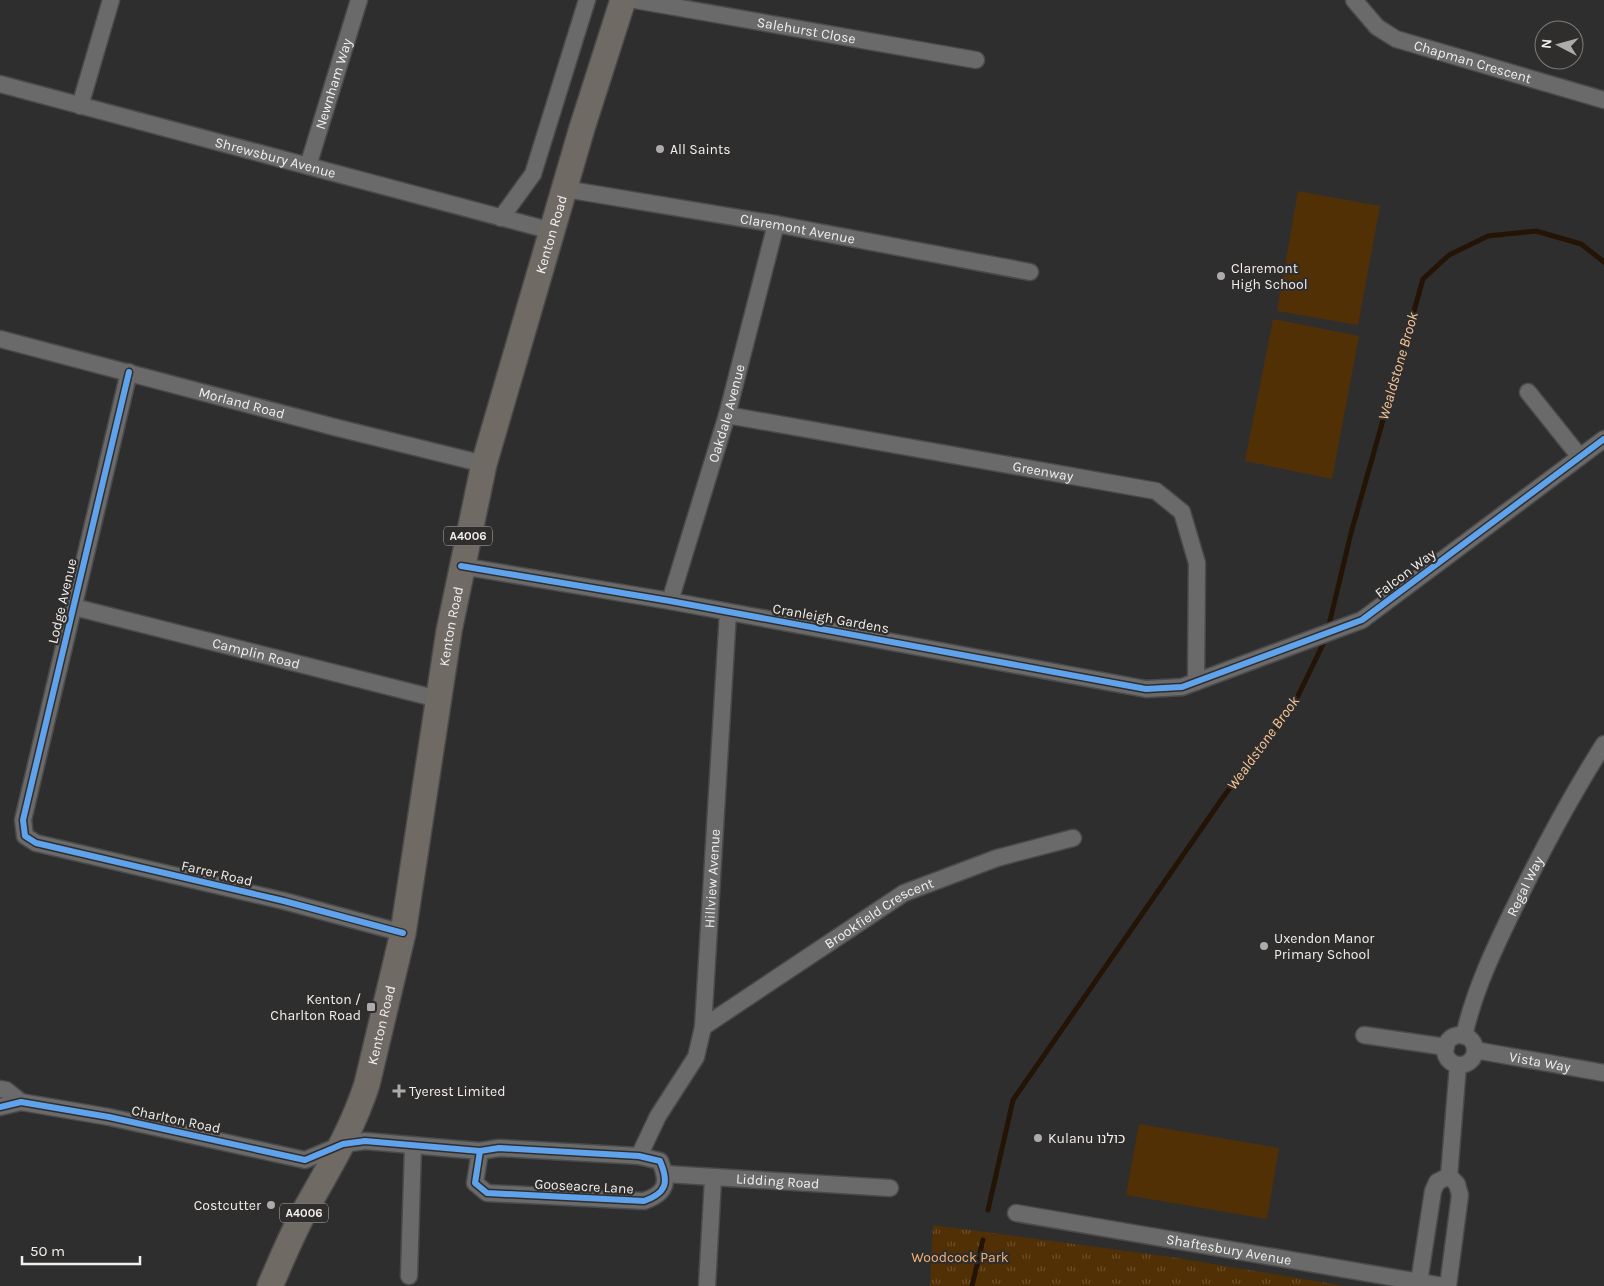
<svg xmlns="http://www.w3.org/2000/svg" width="1604" height="1286" font-family="Karla,'Noto Sans Hebrew',sans-serif">
<style>
.green{fill:#523006}
.park{fill:url(#park-tufts)}
.lines{fill:none;stroke-linecap:round;stroke-linejoin:round}
.stream{stroke:#241406;stroke-width:5}
.street-casing{stroke:#4b4a4a;stroke-width:19}
.primary-casing{stroke:#4b4a4a;stroke-width:28}
.street{stroke:#6a6a6a;stroke-width:16}
.primary{stroke:#706a64;stroke-width:25}
.cycleway-casing{stroke:#302e2d;stroke-width:9}
.cycleway{stroke:#60a3ed;stroke-width:6}
.poi-dot{fill:#adabab;stroke:#302e2d;stroke-width:2}
.labels{text-anchor:middle;stroke-width:4.5;stroke-linejoin:round;paint-order:stroke}
.shield{fill:#302e2d;stroke:#b7b5b4;stroke-width:1}
.shield-label{font-size:12px;font-weight:bold;fill:#f1efee}
.street-label{font-size:14px;fill:#f1efee;stroke:#302e2d}
.poi-label{font-size:14px;fill:#f1efee;stroke:#302e2d;text-anchor:start}
.park-label{font-size:14px;fill:#f4b478;stroke:#302e2d}
.water-label{font-size:15px;font-style:italic;fill:#f8c79b;stroke:#302e2d}
</style>
<defs>
<pattern id="park-tufts" width="24" height="20" patternUnits="userSpaceOnUse" patternTransform="scale(1.25)"><rect width="24" height="20" fill="#523006"/><path d="M3 7l-1-3M5 7V3M7 7l1-3M15 17l-1-3M17 17v-4M19 17l1-3" fill="none" stroke="#6b4e2b"/></pattern>
</defs>
<rect width="100%" height="100%" fill="#2f2e2e"/>
<g class="green">
<path d="M1298,191L1380,206L1358,325L1277,311Z"/>
<path d="M1273,319L1359,336L1332,479L1245,461Z"/>
<path d="M1139,1124L1279,1148L1267,1219L1126,1195Z"/>
</g>
<path class="park" d="M933,1225L1171,1257L1344,1286H930Z"/>
<g class="lines">
<g class="stream">
<path d="M1328,629L1351,533L1423,279L1449,255L1488,236L1536,231L1581,244L1604,262"/>
<path d="M988,1210L1013,1100L1224,796L1294,704L1326,638"/>
<path d="M972,1286L983,1240"/>
</g>
<defs>
<g id="street">
<path id="s1" d="M635,0L976,60"/>
<path id="s2" d="M1354,0L1377,27L1396,39L1604,100"/>
<path id="s3" d="M0,84L552,231"/>
<path d="M80,106L111,0"/>
<path id="s4" d="M308,166L359,0"/>
<path id="s5" d="M565,189L776,224L1030,272"/>
<path d="M501,218L533,174L587,0"/>
<path id="s6" d="M0,339L334,427L484,464"/>
<path d="M129,372L23,820L25,836L36,843L284,901L403,933"/>
<path d="M1528,392L1580,457"/>
<path id="s7" d="M727,415L1156,491L1182,512L1197,563L1196,682"/>
<path d="M461,566L670,601L1146,689L1182,687L1362,620L1604,439"/>
<path id="s8" d="M670,601L727,415L776,224"/>
<path id="s9" d="M74,607L438,699"/>
<path id="s10" d="M703,1027L904,893L997,858L1073,838"/>
<path d="M1364,1035L1446,1047"/>
<circle cx="1460" cy="1050" r="15"/>
<path id="s11" d="M1464,1036C1474,991 1494,949 1514,908C1541,852 1571,796 1604,744"/>
<path id="s12" d="M1475,1050L1604,1073"/>
<path d="M0,1089L6,1090L21,1102"/>
<path d="M0,1107L21,1102L109,1117L305,1160L343,1144L365,1141L480,1151L499,1148L639,1156L660,1161C669,1182 667,1193 644,1201L487,1193L475,1183L480,1151"/>
<path id="s13" d="M639,1156L658,1116L696,1057L703,1027L728,612"/>
<path id="s14" d="M666,1174L890,1188"/>
<path d="M1449,1176L1458,1065"/>
<path id="s15" d="M1016,1213L1443,1286"/>
<path d="M409,1276L413,1147"/>
<path d="M1419,1282L1433,1191L1437,1182L1449,1176L1457,1184L1460,1195L1448,1286"/>
<path d="M707,1286L713,1179"/>
</g>
<g id="primary">
<path id="s16" d="M270,1286C282,1259 293,1231 308,1205C330,1166 353,1128 367,1084L403,933L449,631L484,464L582,128L623,0"/>
</g>
</defs>
<use href="#street" class="street-casing"/>
<use href="#primary" class="primary-casing"/>
<use href="#street" class="street"/>
<use href="#primary" class="primary"/>
<defs>
<g id="cycleway">
<path d="M129,372L23,820L25,836L36,843L284,901L403,933"/>
<path d="M461,566L670,601L1146,689L1182,687L1362,620L1604,439"/>
<path d="M0,1107L21,1102L109,1117L305,1160L343,1144L365,1141L480,1151L499,1148L639,1156L660,1161C669,1182 667,1193 644,1201L487,1193L475,1183L480,1151"/>
</g>
</defs>
<use href="#cycleway" class="cycleway-casing"/>
<use href="#cycleway" class="cycleway"/>
</g>
<g class="poi-dot">
<circle cx="660" cy="149" r="5"/>
<circle cx="1221" cy="276" r="5"/>
<circle cx="1264" cy="946" r="5"/>
<rect x="366" y="1002" width="10" height="10" rx="2.5"/>
<path d="M396.5 1083.5h5v5h5v5h-5v5h-5v-5h-5v-5h5z"/>
<circle cx="1038" cy="1138" r="5"/>
<circle cx="271" cy="1205" r="5"/>
</g>
<g class="labels">
<g class="shield">
<rect x="444" y="526.5" width="48" height="19" rx="4"/>
<rect x="280" y="1203.5" width="48" height="19" rx="4"/>
</g>
<g class="shield-label">
<text x="468" y="540">A4006</text>
<text x="304" y="1217">A4006</text>
</g>
<g class="street-label">
<text dy="5" stroke="none"><textPath href="#s1" startOffset="174">Salehurst Close</textPath></text>
<text dy="5" stroke="none"><textPath href="#s2" startOffset="138">Chapman Crescent</textPath></text>
<text dy="5" stroke="none"><textPath href="#s4" startOffset="86">Newnham Way</textPath></text>
<text dy="5" stroke="none"><textPath href="#s3" startOffset="285">Shrewsbury Avenue</textPath></text>
<text dy="5" stroke="none"><textPath href="#s5" startOffset="236">Claremont Avenue</textPath></text>
<text dy="5" stroke="none"><textPath href="#s16" startOffset="1095">Kenton Road</textPath></text>
<text dy="5" stroke="none"><textPath href="#s6" startOffset="250">Morland Road</textPath></text>
<text dy="5" stroke="none"><textPath href="#s8" startOffset="196">Oakdale Avenue</textPath></text>
<text dy="5" stroke="none"><textPath href="#s7" startOffset="321">Greenway</textPath></text>
<text transform="translate(1405 573) rotate(-37)" y="5">Falcon Way</text>
<text transform="translate(62 601) rotate(-77)" y="5">Lodge Avenue</text>
<text transform="translate(831 618) rotate(10)" y="5">Cranleigh Gardens</text>
<text dy="5" stroke="none"><textPath href="#s16" startOffset="690">Kenton Road</textPath></text>
<text dy="5" stroke="none"><textPath href="#s9" startOffset="188">Camplin Road</textPath></text>
<text transform="translate(217 873) rotate(13)" y="5">Farrer Road</text>
<text dy="5" stroke="none"><textPath href="#s13" startOffset="294">Hillview Avenue</textPath></text>
<text dy="5" stroke="none"><textPath href="#s11" startOffset="162">Regal Way</textPath></text>
<text dy="5" stroke="none"><textPath href="#s10" startOffset="210">Brookfield Crescent</textPath></text>
<text dy="5" stroke="none"><textPath href="#s16" startOffset="285">Kenton Road</textPath></text>
<text dy="5" stroke="none"><textPath href="#s12" startOffset="66">Vista Way</textPath></text>
<text transform="translate(176 1119) rotate(12)" y="5">Charlton Road</text>
<text dy="5" stroke="none"><textPath href="#s14" startOffset="112">Lidding Road</textPath></text>
<text transform="translate(584 1186) rotate(3)" y="5">Gooseacre Lane</text>
<text dy="5" stroke="none"><textPath href="#s15" startOffset="216">Shaftesbury Avenue</textPath></text>
</g>
<g class="poi-label">
<text x="670" y="154">All Saints</text>
<text x="1231" y="273">Claremont<tspan x="1231" dy="16">High School</tspan></text>
<text x="1274" y="943">Uxendon Manor<tspan x="1274" dy="16">Primary School</tspan></text>
<text x="361" y="1004" text-anchor="end">Kenton /<tspan x="361" dy="16">Charlton Road</tspan></text>
<text x="409" y="1096">Tyerest Limited</text>
<text x="1048" y="1143">Kulanu כולנו</text>
<text x="261" y="1210" text-anchor="end">Costcutter</text>
</g>
<g class="park-label">
<text x="960" y="1262">Woodcock Park</text>
</g>
<g class="water-label">
<text transform="translate(1398 366) rotate(-74)" y="5">Wealdstone Brook</text>
<text transform="translate(1263 743) rotate(-54)" y="5">Wealdstone Brook</text>
</g>
</g>
<g transform="translate(1559 45) rotate(276)"><circle r="24" fill="#302e2d" stroke="#7d7b7a"/>
<path d="M0-4L9 19L0 12L-9 19Z" fill="#adabab"/>
<text y="-8" font-size="14" font-weight="bold" text-anchor="middle" fill="#f1efee">N</text>
</g>
<path d="M22 1256v8h118v-8" fill="none" stroke="#f1efee" stroke-width="2.5"/>
<text x="30" y="1256" font-size="15" fill="#f1efee" stroke="#302e2d" stroke-width="4" paint-order="stroke">50 m</text>
</svg>
